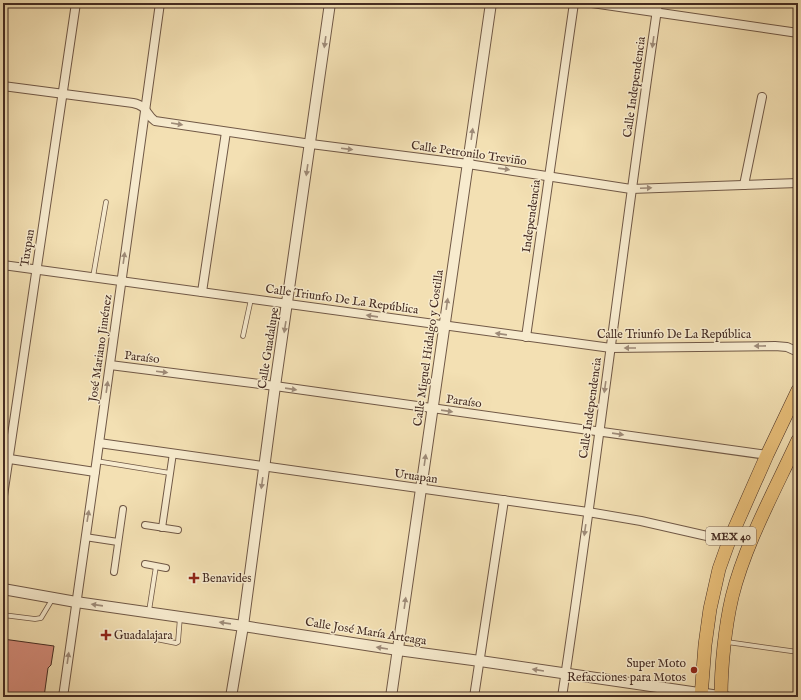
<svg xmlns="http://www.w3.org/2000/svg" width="801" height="700" font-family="'IM FELL English',serif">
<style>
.building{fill:#d68d7c;stroke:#442b22}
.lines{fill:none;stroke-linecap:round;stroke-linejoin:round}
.service-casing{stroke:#705846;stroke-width:5.5}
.pedestrian-casing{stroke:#705846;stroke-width:8}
.minor-casing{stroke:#705846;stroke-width:10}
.tertiary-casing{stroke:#705846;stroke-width:12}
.primary-casing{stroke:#442b22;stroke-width:14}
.service{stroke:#f7ebce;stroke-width:4}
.pedestrian{stroke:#f7ebce;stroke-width:6}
.minor{stroke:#f7ebce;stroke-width:8}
.tertiary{stroke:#f7ebce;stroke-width:10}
.primary{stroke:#eac07a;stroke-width:13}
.oneway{fill:#9e8b78}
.poi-dot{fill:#8f2418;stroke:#f7ebce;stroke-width:1.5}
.labels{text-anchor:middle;stroke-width:3;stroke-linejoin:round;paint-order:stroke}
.shield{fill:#f7ebce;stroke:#7a6556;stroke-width:1}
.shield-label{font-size:11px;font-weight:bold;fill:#442b22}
.street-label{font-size:12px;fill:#442b22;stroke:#f7ebce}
.poi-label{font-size:12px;fill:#442b22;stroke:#f7ebce;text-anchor:start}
</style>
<rect width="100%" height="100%" fill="#f3e0b3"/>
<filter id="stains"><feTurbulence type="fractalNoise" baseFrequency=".005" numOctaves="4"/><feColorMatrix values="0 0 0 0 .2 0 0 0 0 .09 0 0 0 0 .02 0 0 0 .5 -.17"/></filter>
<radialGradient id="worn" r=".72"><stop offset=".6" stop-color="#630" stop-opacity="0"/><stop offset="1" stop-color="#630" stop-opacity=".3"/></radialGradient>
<path class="building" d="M3,639L54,646L51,665L48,668L44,697H3Z"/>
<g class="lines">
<defs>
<g id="service">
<path d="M93,277L106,202"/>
<path d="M243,336L251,299"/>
<path d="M96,461L170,473"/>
<path d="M149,611L156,566"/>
<path d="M3,615L35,619L41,618L53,598"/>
<path d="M156,639L176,643L178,642L180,617"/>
<path d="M727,642L798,652"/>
</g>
<g id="pedestrian">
<path d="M145,525L178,530"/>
<path d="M162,528L173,453"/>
<path d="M85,537L118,542"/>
<path d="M145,564L166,568"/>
<path d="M114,572L123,509"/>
</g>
<g id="minor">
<path d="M592,3L798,33"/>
<path d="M3,86L133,103C148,106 145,114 155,121L311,144L468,164L631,189L798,183"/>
<path d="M744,185L762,97"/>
<path d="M3,265L611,348L775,346L787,347L798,352"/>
<path d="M202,292L226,132"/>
<path d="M526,337L574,3"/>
<path d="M110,365L275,386L767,455"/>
<path d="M99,443L588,512L641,521L729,541"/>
<path d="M3,458L95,472"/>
<path d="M3,496L76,3"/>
<path d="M63,697L95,472L160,3"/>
<path d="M474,697L504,500"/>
<path d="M562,697C597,466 624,234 658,3"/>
</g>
<g id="tertiary">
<path d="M3,589L76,602L243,626L398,650L480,661L726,697"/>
<path d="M231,697L243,626L275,386L330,3"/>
<path d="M391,697L491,3"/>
</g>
<g id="primary">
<path d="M701,697L705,645L710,609L719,569L729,541L767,455L798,390"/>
<path d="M721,697C721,667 725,627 732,597C745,544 775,490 798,440"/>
</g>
</defs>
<use href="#service" class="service-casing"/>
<use href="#pedestrian" class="pedestrian-casing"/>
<use href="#minor" class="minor-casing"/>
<use href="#tertiary" class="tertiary-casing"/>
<use href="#primary" class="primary-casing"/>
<use href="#service" class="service"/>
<use href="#pedestrian" class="pedestrian"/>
<use href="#minor" class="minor"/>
<use href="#tertiary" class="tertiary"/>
<use href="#primary" class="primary"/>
</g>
<defs><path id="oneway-solid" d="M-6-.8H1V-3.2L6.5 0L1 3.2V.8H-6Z"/></defs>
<g class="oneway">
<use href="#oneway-solid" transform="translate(325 42) rotate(98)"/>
<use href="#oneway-solid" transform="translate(653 42) rotate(98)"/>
<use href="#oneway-solid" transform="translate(177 124) rotate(9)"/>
<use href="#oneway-solid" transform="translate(472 134) rotate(-82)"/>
<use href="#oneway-solid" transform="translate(347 149) rotate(7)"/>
<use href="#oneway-solid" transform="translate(504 169) rotate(8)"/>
<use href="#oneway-solid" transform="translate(307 170) rotate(98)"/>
<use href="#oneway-solid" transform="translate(646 188) rotate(-2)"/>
<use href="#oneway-solid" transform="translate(124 258) rotate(-82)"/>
<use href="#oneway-solid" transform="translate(447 304) rotate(-82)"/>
<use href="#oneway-solid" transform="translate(372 316) rotate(-172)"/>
<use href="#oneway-solid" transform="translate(285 327) rotate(99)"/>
<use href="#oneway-solid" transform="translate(501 334) rotate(-172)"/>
<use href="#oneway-solid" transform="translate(760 346) rotate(179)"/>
<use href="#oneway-solid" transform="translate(630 348) rotate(180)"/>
<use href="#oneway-solid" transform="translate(162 372) rotate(7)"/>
<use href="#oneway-solid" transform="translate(107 387) rotate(-82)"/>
<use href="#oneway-solid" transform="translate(605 387) rotate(98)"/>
<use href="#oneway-solid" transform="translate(291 389) rotate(8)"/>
<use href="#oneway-solid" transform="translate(447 411) rotate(8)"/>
<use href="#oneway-solid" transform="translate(618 434) rotate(8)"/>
<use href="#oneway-solid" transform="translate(425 460) rotate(-82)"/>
<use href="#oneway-solid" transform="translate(262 483) rotate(98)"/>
<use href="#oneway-solid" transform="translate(88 516) rotate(-81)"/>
<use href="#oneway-solid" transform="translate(585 530) rotate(98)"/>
<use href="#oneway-solid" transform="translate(405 603) rotate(-82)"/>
<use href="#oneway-solid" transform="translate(97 605) rotate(-172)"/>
<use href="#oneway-solid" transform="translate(225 623) rotate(-172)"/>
<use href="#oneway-solid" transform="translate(382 648) rotate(-171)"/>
<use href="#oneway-solid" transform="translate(68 658) rotate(-82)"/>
<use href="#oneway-solid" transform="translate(538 670) rotate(-171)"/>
</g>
<g class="poi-dot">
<path d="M192 572h4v4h4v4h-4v4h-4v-4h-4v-4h4z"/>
<path d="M104 629h4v4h4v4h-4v4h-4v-4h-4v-4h4z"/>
<circle cx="694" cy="670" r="4"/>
</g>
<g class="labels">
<rect class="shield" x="706" y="527" width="50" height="18" rx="3"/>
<g class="shield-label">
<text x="731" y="540">MEX 40</text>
</g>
<g class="street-label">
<text transform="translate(634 87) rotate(-82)" y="4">Calle Independencia</text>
<text transform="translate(469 153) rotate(8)" y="4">Calle Petronilo Treviño</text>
<text transform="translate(531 216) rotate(-82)" y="4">Independencia</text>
<text transform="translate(27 248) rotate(-81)" y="4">Tuxpan</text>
<text transform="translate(342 299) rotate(8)" y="4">Calle Triunfo De La República</text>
<text x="674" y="338">Calle Triunfo De La República</text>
<text transform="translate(100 348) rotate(-82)" y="4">José Mariano Jiménez</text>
<text transform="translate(268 348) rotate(-81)" y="4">Calle Guadalupe</text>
<text transform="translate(428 348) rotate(-82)" y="4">Calle Miguel Hidalgo y Costilla</text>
<text transform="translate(142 357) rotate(7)" y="4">Paraíso</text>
<text transform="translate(464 401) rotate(8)" y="4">Paraíso</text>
<text transform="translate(590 408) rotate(-82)" y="4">Calle Independencia</text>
<text transform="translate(416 476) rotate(8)" y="4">Uruapan</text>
<text transform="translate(366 631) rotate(9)" y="4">Calle José María Arteaga</text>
</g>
<g class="poi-label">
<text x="202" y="582">Benavides</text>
<text x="114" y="639">Guadalajara</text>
<text x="686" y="667" text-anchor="end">Super Moto<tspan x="686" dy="14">Refacciones para Motos</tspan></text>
</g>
</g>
<rect width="801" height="700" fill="none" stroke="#f3e0b3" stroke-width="16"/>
<rect x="4" y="4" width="793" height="692" fill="none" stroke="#442b22" stroke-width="2"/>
<rect x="8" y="8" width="785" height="684" fill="none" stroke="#442b22"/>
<rect width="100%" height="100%" filter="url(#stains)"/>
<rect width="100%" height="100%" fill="url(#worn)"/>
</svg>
